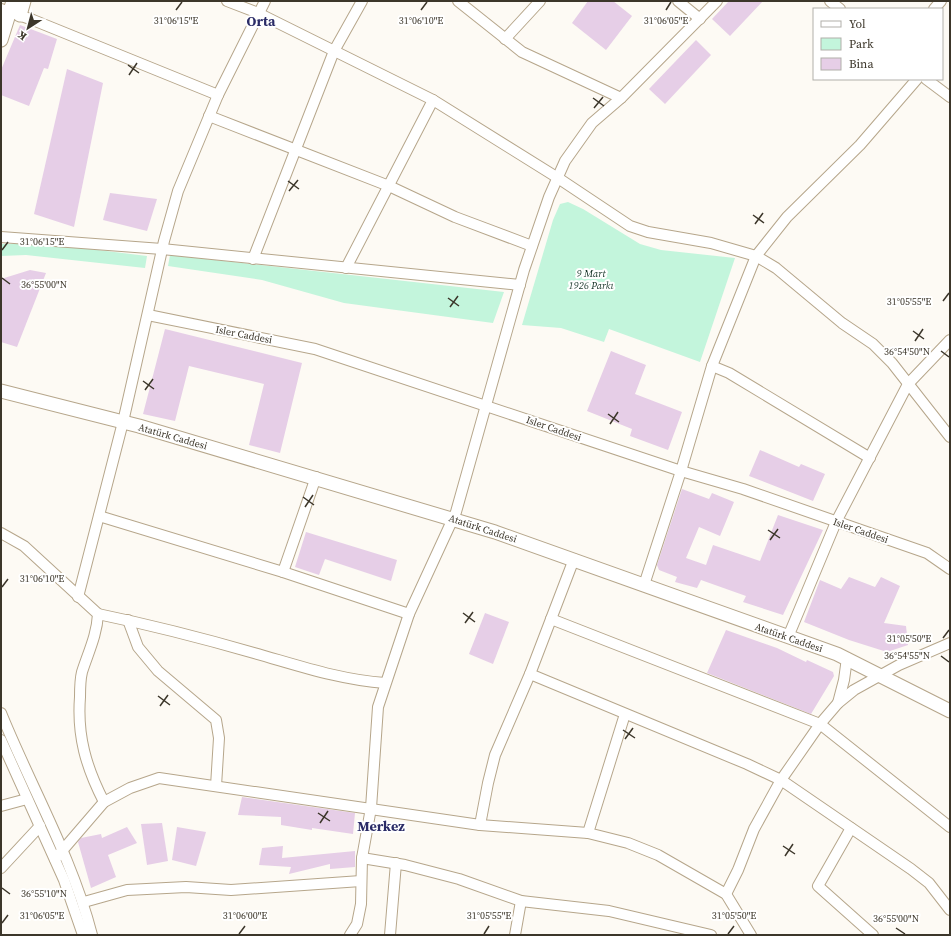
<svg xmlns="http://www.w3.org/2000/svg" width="951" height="936" font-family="'Source Serif 4',serif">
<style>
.green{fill:#c3f5dc}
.building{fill:#e6cee7}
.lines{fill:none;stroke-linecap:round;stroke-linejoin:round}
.minor-casing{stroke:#b6a68b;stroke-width:12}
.major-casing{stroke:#b6a68b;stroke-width:15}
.minor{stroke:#fff;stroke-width:10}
.major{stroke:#fff;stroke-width:13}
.ticks{fill:none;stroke:#3c362a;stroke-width:1.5}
.labels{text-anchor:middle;stroke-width:4;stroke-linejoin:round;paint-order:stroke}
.park-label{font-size:10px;font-style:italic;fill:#113023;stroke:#fff}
.street-label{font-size:10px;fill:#3c362a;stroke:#fff}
.district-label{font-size:14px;font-weight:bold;fill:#2b2c67;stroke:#fff}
.ticks-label{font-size:10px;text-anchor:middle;fill:#3c362a;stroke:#fff;stroke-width:4;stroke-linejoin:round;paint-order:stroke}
</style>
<rect width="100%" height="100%" fill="#fdfaf4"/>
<g class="green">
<path d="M568,202L583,209L640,244L661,250L735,258L700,362L609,329L604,342L561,328L522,325L553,220L560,204Z"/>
<path d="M41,243L147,256L145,268L26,255L1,256V244Z"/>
<path d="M170,255L504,292L493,323L344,303L262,280L168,266Z"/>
</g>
<g class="building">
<path d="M588,1H613L632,16L606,50L572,23Z"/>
<path d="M729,1H763L730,36L712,19Z"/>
<path d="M20,25L57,39L48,69L44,68L29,106L1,95V70Z"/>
<path d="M696,40L711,55L665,104L649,89Z"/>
<path d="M67,69L103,83L74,227L34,214Z"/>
<path d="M110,193L157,199L147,231L103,220Z"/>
<path d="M30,270L46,273L17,347L1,342V279Z"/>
<path d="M165,329L302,363L280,453L249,445L264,384L189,366L175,421L143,414Z"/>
<path d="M611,351L646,365L635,394L682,412L668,450L630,436L632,429L587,411Z"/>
<path d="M760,450L799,467L801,464L825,474L813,501L749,476Z"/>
<path d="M682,489L709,499L712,493L734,502L720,536L699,527L686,558L706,565L713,545L760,561L778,515L823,530L783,615L743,602L746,596L701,580L697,588L675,582L677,577L659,570L657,565Z"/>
<path d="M306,532L397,560L391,581L325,559L319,575L295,567Z"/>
<path d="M849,577L875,587L881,577L900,586L884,623L906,626L908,645L887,652L849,640L804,622L820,580L841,589Z"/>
<path d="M485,613L509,622L493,664L469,654Z"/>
<path d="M726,630L777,648L806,662L807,660L833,672L834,676L811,714L707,673Z"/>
<path d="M242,797L355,813L353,834L312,828V830L281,825V817L238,815Z"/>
<path d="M162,823L168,861L147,865L141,824Z"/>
<path d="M127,827L137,843L108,855L116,877L91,888L78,842L81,838L101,834L102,838Z"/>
<path d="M177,827L206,832L196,866L172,860Z"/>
<path d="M283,846L282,858L355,851V867L330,869V864L289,874L291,867L259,865L262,848Z"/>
</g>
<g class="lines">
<defs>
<g id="minor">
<path d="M227,1L258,13L433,100L558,178L630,226L648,232L711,243L756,256L776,268L842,323L873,344L892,363L950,437"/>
<path d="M458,1L522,52L621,98"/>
<path d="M678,1L700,19"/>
<path d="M830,1L840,9"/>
<path d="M1,9L33,20L218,95"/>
<path d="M934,9L941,1"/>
<path d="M505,39L540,1"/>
<path d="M926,79L950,97"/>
<path d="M209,116L389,186L455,217L532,246"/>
<path d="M1,237L162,249L520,285"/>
<path d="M253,259L334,51L362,1"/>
<path d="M346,268L433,100"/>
<path d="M148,315L315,349L681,471L743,489L927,553L950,569"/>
<path d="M712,366L729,373L870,458"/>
<path d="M99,516L283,572L409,614"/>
<path d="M1,533L24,546L98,614C97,635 88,653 82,672C80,680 80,689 80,697C77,736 86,767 104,802"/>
<path d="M283,572L316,477"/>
<path d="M644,585L681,471L712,366L756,256L787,217L860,145L917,79"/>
<path d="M78,597L123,422L164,241L178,191L218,95L265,1"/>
<path d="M98,614C151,625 202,638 254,653C297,665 340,680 385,683"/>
<path d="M551,619L820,724L950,827"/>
<path d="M128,620L138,647L158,671L216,720L219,738L216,786"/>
<path d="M788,637L836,522L908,384L950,340"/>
<path d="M530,674L747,764L781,780L911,869L929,883L950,910"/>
<path d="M838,703L844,680L847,658"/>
<path d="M1,713C31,787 72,857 92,935"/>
<path d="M1,740L64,880L83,935"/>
<path d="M1,806L27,799"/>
<path d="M480,825L488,783L495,755L530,674L574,559"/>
<path d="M851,828L818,886L873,935"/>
<path d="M588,833L625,714"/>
<path d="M362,858L405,865L459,879L521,901L609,911L711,935"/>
<path d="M55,859L104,802L130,788L159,778L480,825L588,833L628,843L658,855L726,894L751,935"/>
<path d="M1,868L40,826"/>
<path d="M726,894L738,870L754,829L781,780L820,724L838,703L854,690L899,665L950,643"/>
<path d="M84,902L127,890L186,887L231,890L361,881"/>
<path d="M350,935L357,924L361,904L362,858L371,808L378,707L409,614L456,512L524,270L549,197L565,161L592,123L621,98L717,1"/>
<path d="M390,935L396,863"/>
<path d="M515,935L521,901"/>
</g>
<g id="major">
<path d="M20,15L24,1"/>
<path d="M1,40L13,1"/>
<path d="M1,391L139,426L495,532L837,654L950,711"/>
</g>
</defs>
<use href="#minor" class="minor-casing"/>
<use href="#major" class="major-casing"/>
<use href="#minor" class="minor"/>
<use href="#major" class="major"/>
</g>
<path class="ticks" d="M176,10L182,2M421,10L427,2M666,10L671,2M128,65L139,73M129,75L137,63M593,98L604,106M594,108L603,97M288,181L299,189M289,191L298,180M753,215L764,223M755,224L763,213M2,250L8,242M2,278L10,284M448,298L459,306M943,301L949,293M450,307L458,296M913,331L924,339M915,341L923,329M941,351L949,357M143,381L154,389M145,390L153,379M608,414L619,422M610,424L618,412M303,497L314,505M305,507L313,495M768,530L780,538M770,540L778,529M2,587L8,579M463,613L475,622M465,623L473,612M943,638L949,630M941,656L949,662M158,696L170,705M160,706L168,695M623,730L635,738M625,739L633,728M318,813L330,821M320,823L328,811M783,846L795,854M785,856L793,844M2,888L10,894M2,923L8,915M896,928L905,934M239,934L245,926M484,934L489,926M728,934L734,926"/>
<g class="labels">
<g class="park-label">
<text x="591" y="277">9 Mart<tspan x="591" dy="12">1926 Parkı</tspan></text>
</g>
<g class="street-label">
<text transform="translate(244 334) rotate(11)" y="4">Isler Caddesi</text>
<text transform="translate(554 428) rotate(19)" y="4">Isler Caddesi</text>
<text transform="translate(173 436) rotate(16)" y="4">Atatürk Caddesi</text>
<text transform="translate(483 528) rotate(18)" y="4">Atatürk Caddesi</text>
<text transform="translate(861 530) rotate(19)" y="4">Isler Caddesi</text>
<text transform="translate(789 637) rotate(19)" y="4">Atatürk Caddesi</text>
</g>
<g class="district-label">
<text x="261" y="26">Orta</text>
<text x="381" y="831">Merkez</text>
</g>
</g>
<g class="ticks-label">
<text x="176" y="24">31°06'15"E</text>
<text x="421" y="24">31°06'10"E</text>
<text x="666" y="24">31°06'05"E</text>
<text x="42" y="245">31°06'15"E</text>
<text x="44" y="288">36°55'00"N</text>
<text x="909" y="305">31°05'55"E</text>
<text x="907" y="355">36°54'50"N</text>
<text x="42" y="582">31°06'10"E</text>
<text x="909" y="642">31°05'50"E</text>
<text x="907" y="659">36°54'55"N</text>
<text x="44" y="897">36°55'10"N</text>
<text x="42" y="919">31°06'05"E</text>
<text x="245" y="919">31°06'00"E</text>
<text x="489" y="919">31°05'55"E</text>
<text x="734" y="919">31°05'50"E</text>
<text x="896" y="922">36°55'00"N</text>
</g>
<rect width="951" height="936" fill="none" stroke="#3c362a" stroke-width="4"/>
<rect x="813" y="8" width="130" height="72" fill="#ffffff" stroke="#b1afaa"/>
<rect x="821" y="21" width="20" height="6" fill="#ffffff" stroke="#b1afaa"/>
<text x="849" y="28" font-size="12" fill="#3c362a">Yol</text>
<rect x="821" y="38" width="20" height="12" fill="#c3f5dc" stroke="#b1afaa"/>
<text x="849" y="48" font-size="12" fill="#3c362a">Park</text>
<rect x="821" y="58" width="20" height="12" fill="#e6cee7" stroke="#b1afaa"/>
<text x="849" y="68" font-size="12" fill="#3c362a">Bina</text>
<g transform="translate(28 28) rotate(216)" stroke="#ffffff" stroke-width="3" paint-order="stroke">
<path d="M0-3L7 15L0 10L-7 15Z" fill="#3c362a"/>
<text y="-6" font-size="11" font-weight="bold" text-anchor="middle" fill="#3c362a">K</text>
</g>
</svg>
